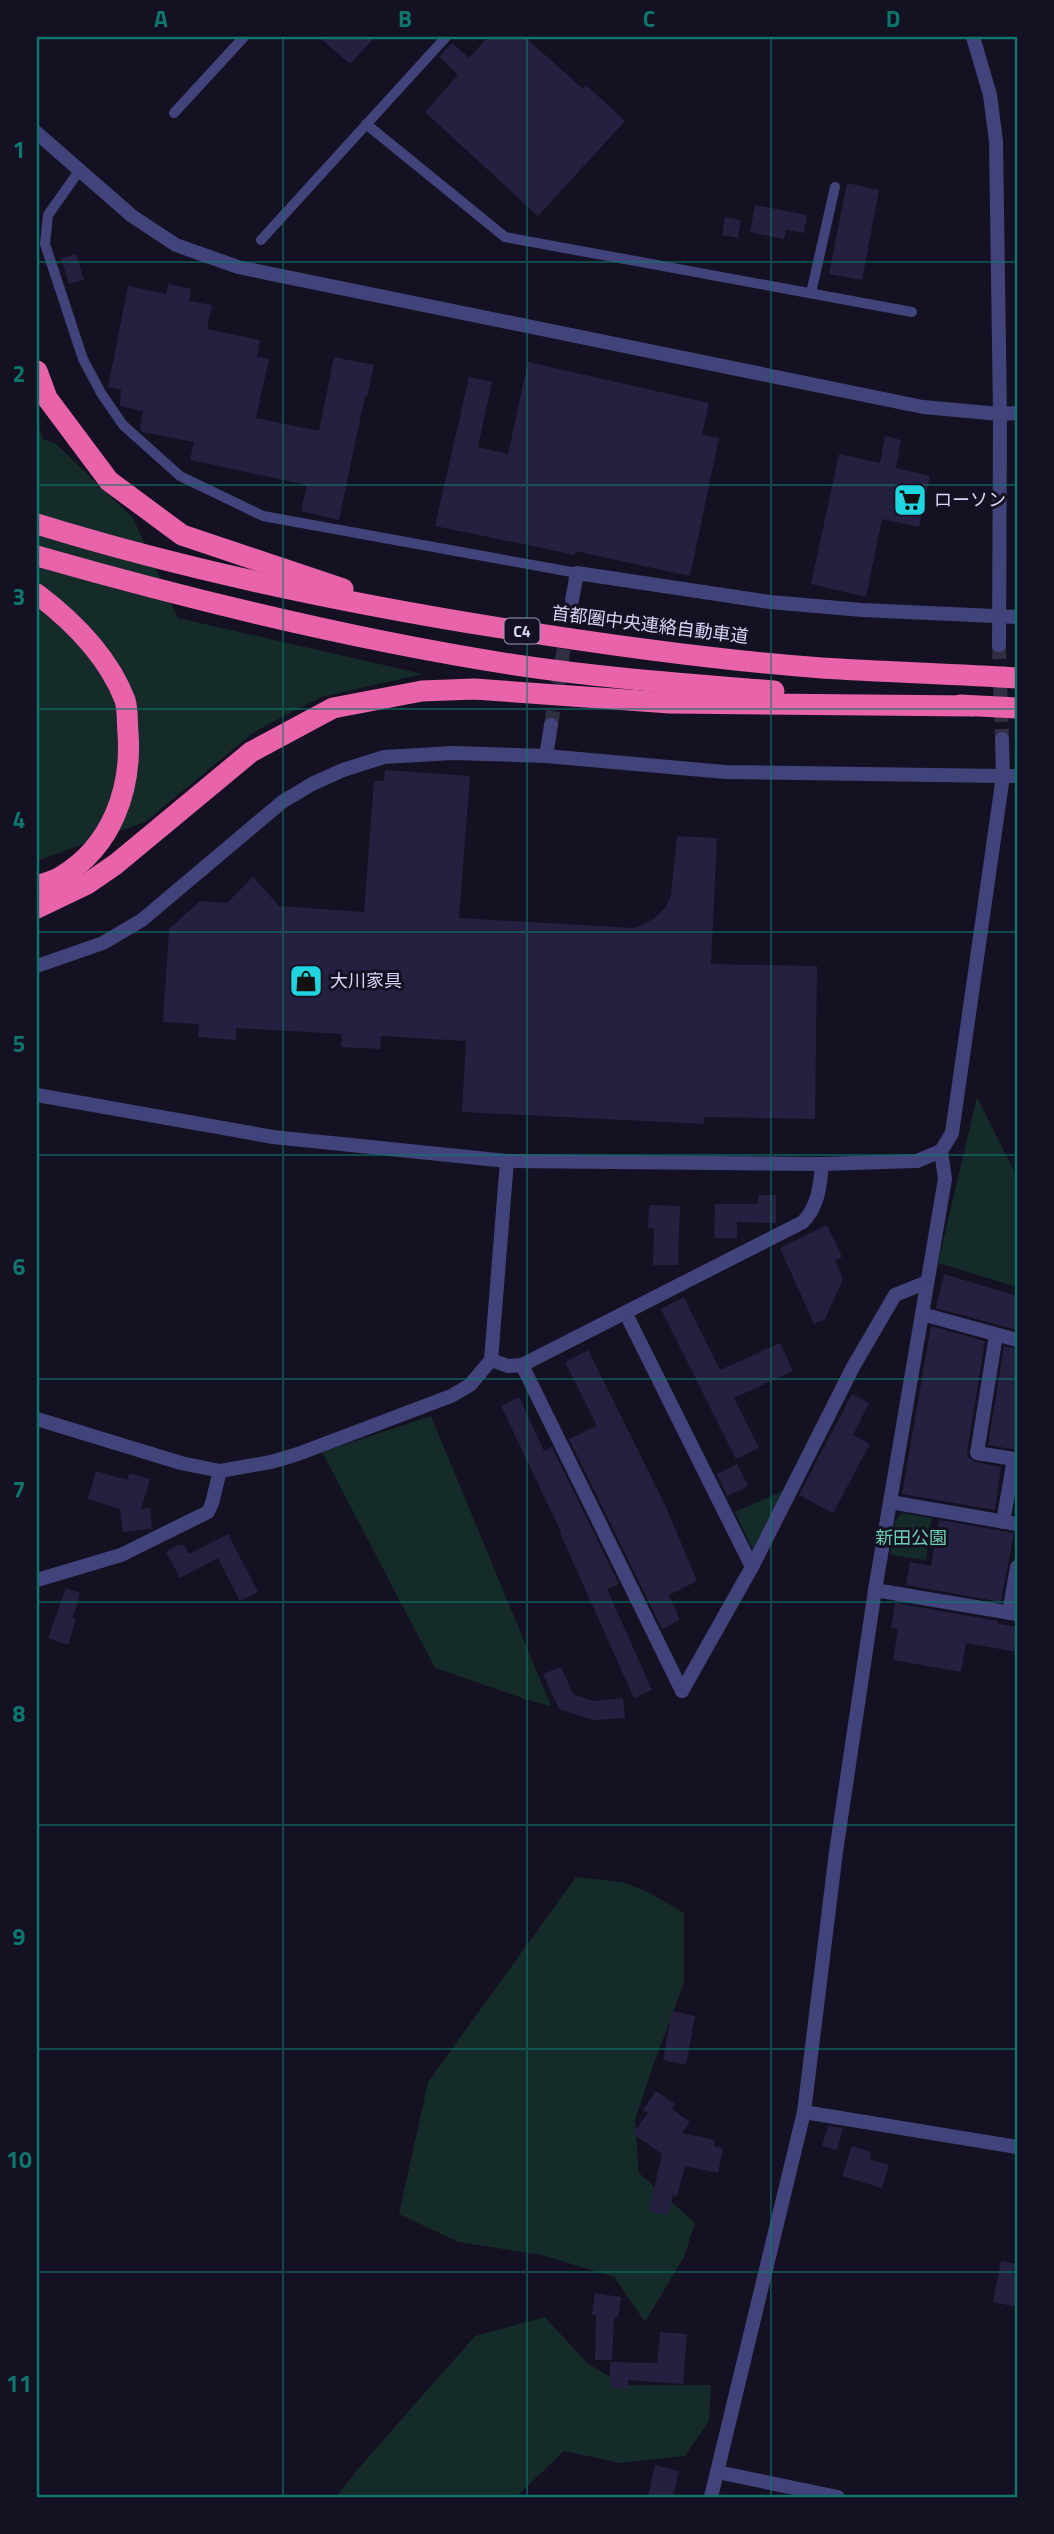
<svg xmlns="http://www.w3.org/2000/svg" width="1054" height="2534" font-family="'Titillium Web','Noto Sans JP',sans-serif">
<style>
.green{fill:#152b29}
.building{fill:#252040}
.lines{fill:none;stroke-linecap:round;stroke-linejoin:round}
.tertiary-tunnel{stroke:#312f42;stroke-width:14;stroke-dasharray:14 7;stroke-linecap:butt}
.service{stroke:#42437a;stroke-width:10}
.minor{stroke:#42437a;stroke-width:14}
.tertiary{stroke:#42437a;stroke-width:14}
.motorway{stroke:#e963aa;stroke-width:21}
.grid{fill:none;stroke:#0f766e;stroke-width:2;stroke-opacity:0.55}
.labels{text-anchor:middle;stroke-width:6;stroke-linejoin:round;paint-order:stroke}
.shield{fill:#131122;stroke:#9e9cb8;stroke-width:2}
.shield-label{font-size:16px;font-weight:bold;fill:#d9d7f9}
.poi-label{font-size:18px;fill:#d9d7f9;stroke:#131122;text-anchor:start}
.street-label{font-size:18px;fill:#d9d7f9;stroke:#131122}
.park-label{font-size:18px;fill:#6dd0b2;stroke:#131122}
.neatline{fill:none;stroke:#0f766e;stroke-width:2.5}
.grid-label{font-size:23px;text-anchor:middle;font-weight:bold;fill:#0f766e}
</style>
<rect width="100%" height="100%" fill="#131122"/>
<g class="green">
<path d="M37,422L43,439L56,444L133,518L178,618L423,674L321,697L254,732L145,822L37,861Z"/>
<path d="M977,1097L1017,1177V1287L938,1263Z"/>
<path d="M431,1416L551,1706L528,1700L435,1668L322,1452Z"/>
<path d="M783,1491L753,1550L735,1512Z"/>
<path d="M902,1513L932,1518L926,1560L890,1555L895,1521Z"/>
<path d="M576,1877L622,1882L650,1893L684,1913V1983L654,2063L635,2120L639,2173L695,2223L684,2257L645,2322L614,2277L542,2255L458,2242L399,2214L428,2082Z"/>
<path d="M545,2317L587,2363L623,2385H711L709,2421L685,2456L620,2463L564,2451L516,2497H336L357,2470L475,2336Z"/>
</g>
<g class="building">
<path d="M319,37H375L350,64Z"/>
<path d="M488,37H525L583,89L586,85L625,121L538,216L425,112L458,75L439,57L452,43L469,58Z"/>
<path d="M847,183L879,190L862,280L829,274Z"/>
<path d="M755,205L807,215L804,233L786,230L784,239L750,232Z"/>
<path d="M725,217L741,220L738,238L722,235Z"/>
<path d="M76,254L84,280L69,284L61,258Z"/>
<path d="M168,284L191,289L189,301L212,305L207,329L260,340L257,357L269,359L256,418L319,431L334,357L374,365L367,397L365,396L339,520L301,511L307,485L190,460L194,442L142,432L140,429L143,411L120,406L121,390L108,387L128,286L166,294Z"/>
<path d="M528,362L709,403L702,435L719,438L690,576L575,551V555L435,526L469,377L492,382L478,447L508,454Z"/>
<path d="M885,436L901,440L896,468L930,476L919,527L882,519L866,597L811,584L839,454L880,463Z"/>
<path d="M385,770L470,776L459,918L635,928L653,919L666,907L671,895L677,836L717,838L711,964L817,966L815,1119L704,1117V1124L462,1112L466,1041L381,1036L380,1049L341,1047L342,1034L236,1028V1040L198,1037L199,1024L163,1022L169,929L200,901L227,903L253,877L279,906L364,912L374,781H384Z"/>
<path d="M758,1195H776V1223L737,1222V1238H714L715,1204H758Z"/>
<path d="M649,1205L680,1206L678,1265H653L654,1228H648Z"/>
<path d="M827,1225L842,1257L835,1260L843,1279L825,1319L814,1324L780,1248Z"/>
<path d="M944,1274L1017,1296V1330L936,1308Z"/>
<path d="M684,1297L720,1370L780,1343L793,1371L734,1398L759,1448L736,1459L661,1309Z"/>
<path d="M931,1326L985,1341L967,1452L968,1457L975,1462L1001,1467L995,1510L902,1494Z"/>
<path d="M1004,1346L1017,1349V1450L988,1445Z"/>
<path d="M588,1350L665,1505L697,1581L669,1595L680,1620L662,1629L569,1439L597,1426L565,1362Z"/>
<path d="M852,1394L869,1403L853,1435L870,1444L833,1513L799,1495Z"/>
<path d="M519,1397L544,1451L552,1447L619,1584L607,1589L652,1690L634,1698L560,1533L561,1532L501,1406Z"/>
<path d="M737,1464L748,1486L727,1496L717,1474Z"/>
<path d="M96,1471L127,1480L129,1473L150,1479L141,1509L150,1508L152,1529L123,1532L120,1509L88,1499Z"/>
<path d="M939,1520L1014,1533L1001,1602L906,1585L910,1562L931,1566Z"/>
<path d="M228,1534L258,1592L240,1601L218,1558L180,1578L166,1552L178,1545H184L189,1554Z"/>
<path d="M66,1588L80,1593L73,1618L76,1619L68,1645L48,1638Z"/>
<path d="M895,1603L998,1621L999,1624L1017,1627V1652L966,1643L961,1672L893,1660L898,1629L891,1628Z"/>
<path d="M561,1667L573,1694L593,1701L623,1698L625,1718L593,1720L559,1709L543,1674Z"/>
<path d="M672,2011L695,2016L686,2065L663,2060Z"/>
<path d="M656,2091L675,2104L672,2109L690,2122L682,2133L715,2140L714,2146L723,2148L718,2173L685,2166L677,2196L673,2195L668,2215L649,2211L662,2154L633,2134L648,2113L643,2110Z"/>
<path d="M828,2126L843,2128L837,2150L822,2146Z"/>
<path d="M852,2146L871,2152L869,2159L889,2165L882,2188L842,2176Z"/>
<path d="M1001,2261L1017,2264V2307L993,2302Z"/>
<path d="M595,2293L621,2297L618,2317H614L612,2360H595L596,2315H592Z"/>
<path d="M660,2332L687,2334L683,2384L628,2380V2388H610V2362L657,2363Z"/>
<path d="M655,2465L679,2471L673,2497H648Z"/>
</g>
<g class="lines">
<g class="tertiary-tunnel">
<path d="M999,645L1002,739"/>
<path d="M551,725L572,600"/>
</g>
<g class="service">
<path d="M174,113L244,37"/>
<path d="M366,124L505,237L912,312"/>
<path d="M79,171L48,215L45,244L83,359L101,393L123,425L180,476L263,516L577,573"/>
<path d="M261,240L446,37"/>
<path d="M811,293L835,187"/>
</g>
<g class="minor">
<path d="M1003,776H1017"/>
<path d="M626,1314L752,1567"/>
<path d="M922,1314L1017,1340"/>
<path d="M996,1335L977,1453L1014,1459L1003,1522"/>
<path d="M491,1360L508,1366L522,1365L803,1222C819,1205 820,1185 822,1164"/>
<path d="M522,1365L682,1691"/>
<path d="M890,1502L1017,1524"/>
<path d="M37,1580L121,1555L208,1512L212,1503L220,1471"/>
<path d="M875,1590L1017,1614"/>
<path d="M1009,1613L1017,1567"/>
<path d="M682,1691L752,1567L853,1367L895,1295L927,1282"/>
<path d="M804,2112L1017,2147"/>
<path d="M717,2472L838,2497"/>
<path d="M711,2497L804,2112L836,1852L875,1590L945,1179L941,1151"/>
</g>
<g class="tertiary">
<path d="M973,37L990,95L996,141L1000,414L999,645"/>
<path d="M37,133L132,216L176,245L238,267L923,407L1000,414L1017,413"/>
<path d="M572,600L577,573L770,602L862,610L1017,617"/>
<path d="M546,756L551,725"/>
<path d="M37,966L103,943L142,920L282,802L312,784L343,770L384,757L453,753L546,756L725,772L1003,776"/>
<path d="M37,1095L273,1137L507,1161L822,1164L917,1161L941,1151L952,1133L1003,776L1002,739"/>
<path d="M37,1419L181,1463L220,1471L271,1462L298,1454L451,1396L470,1385L491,1360L507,1161"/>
</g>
<g class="motorway">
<path d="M37,371L47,398L109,481L182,535L343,589"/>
<path d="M37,524C189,571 344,603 501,628C607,645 715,660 822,668C887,672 952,674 1017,678"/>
<path d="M37,556C195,601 354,640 516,665C602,678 688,684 774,691"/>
<path d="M37,594C74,622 108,656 125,700C128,710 127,722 128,733C132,789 112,846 62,876C55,881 45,883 37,886"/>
<path d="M960,705L1017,708"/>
<path d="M37,908L87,884L116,864L251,752L333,708L422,691L474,689L670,703L972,706"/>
</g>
</g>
<path class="grid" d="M283,37V2497M527,37V2497M771,37V2497M37,262H1017M37,485H1017M37,709H1017M37,932H1017M37,1155H1017M37,1379H1017M37,1602H1017M37,1825H1017M37,2049H1017M37,2272H1017"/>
<defs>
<symbol id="supermarket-square" viewBox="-11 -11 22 22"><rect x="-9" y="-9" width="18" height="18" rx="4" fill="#1fd5de" stroke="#131122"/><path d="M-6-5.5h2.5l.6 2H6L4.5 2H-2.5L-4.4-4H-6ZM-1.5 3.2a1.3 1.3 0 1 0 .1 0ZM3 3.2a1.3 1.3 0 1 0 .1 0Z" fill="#111"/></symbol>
<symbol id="shop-square" viewBox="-11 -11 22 22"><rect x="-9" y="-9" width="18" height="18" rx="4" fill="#1fd5de" stroke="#131122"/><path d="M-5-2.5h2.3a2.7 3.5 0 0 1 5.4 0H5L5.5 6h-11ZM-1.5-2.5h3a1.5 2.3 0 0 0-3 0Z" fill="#111"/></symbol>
</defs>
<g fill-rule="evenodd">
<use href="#supermarket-square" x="891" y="481" width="38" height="38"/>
<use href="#shop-square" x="287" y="962" width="38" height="38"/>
</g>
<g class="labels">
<rect class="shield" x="504.5" y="618.5" width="35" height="25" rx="5"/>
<g class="shield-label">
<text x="522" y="637">C4</text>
</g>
<g class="poi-label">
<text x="934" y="506">ローソン</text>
<text x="330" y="987">大川家具</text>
</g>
<g class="street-label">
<text transform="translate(650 625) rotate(7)" y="6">首都圏中央連絡自動車道</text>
</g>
<g class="park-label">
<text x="911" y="1544">新田公園</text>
</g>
</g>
<rect width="1054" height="2534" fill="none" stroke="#131122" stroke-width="77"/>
<rect x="38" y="38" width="978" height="2458" class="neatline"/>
<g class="grid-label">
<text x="161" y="27">A</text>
<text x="405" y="27">B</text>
<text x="649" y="27">C</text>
<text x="893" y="27">D</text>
<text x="19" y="158">1</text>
<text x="19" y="382">2</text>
<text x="19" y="605">3</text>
<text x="19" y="828">4</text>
<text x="19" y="1052">5</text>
<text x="19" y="1275">6</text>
<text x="19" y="1498">7</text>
<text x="19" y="1722">8</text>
<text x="19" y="1945">9</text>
<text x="19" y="2168">10</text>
<text x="19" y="2392">11</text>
</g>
</svg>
